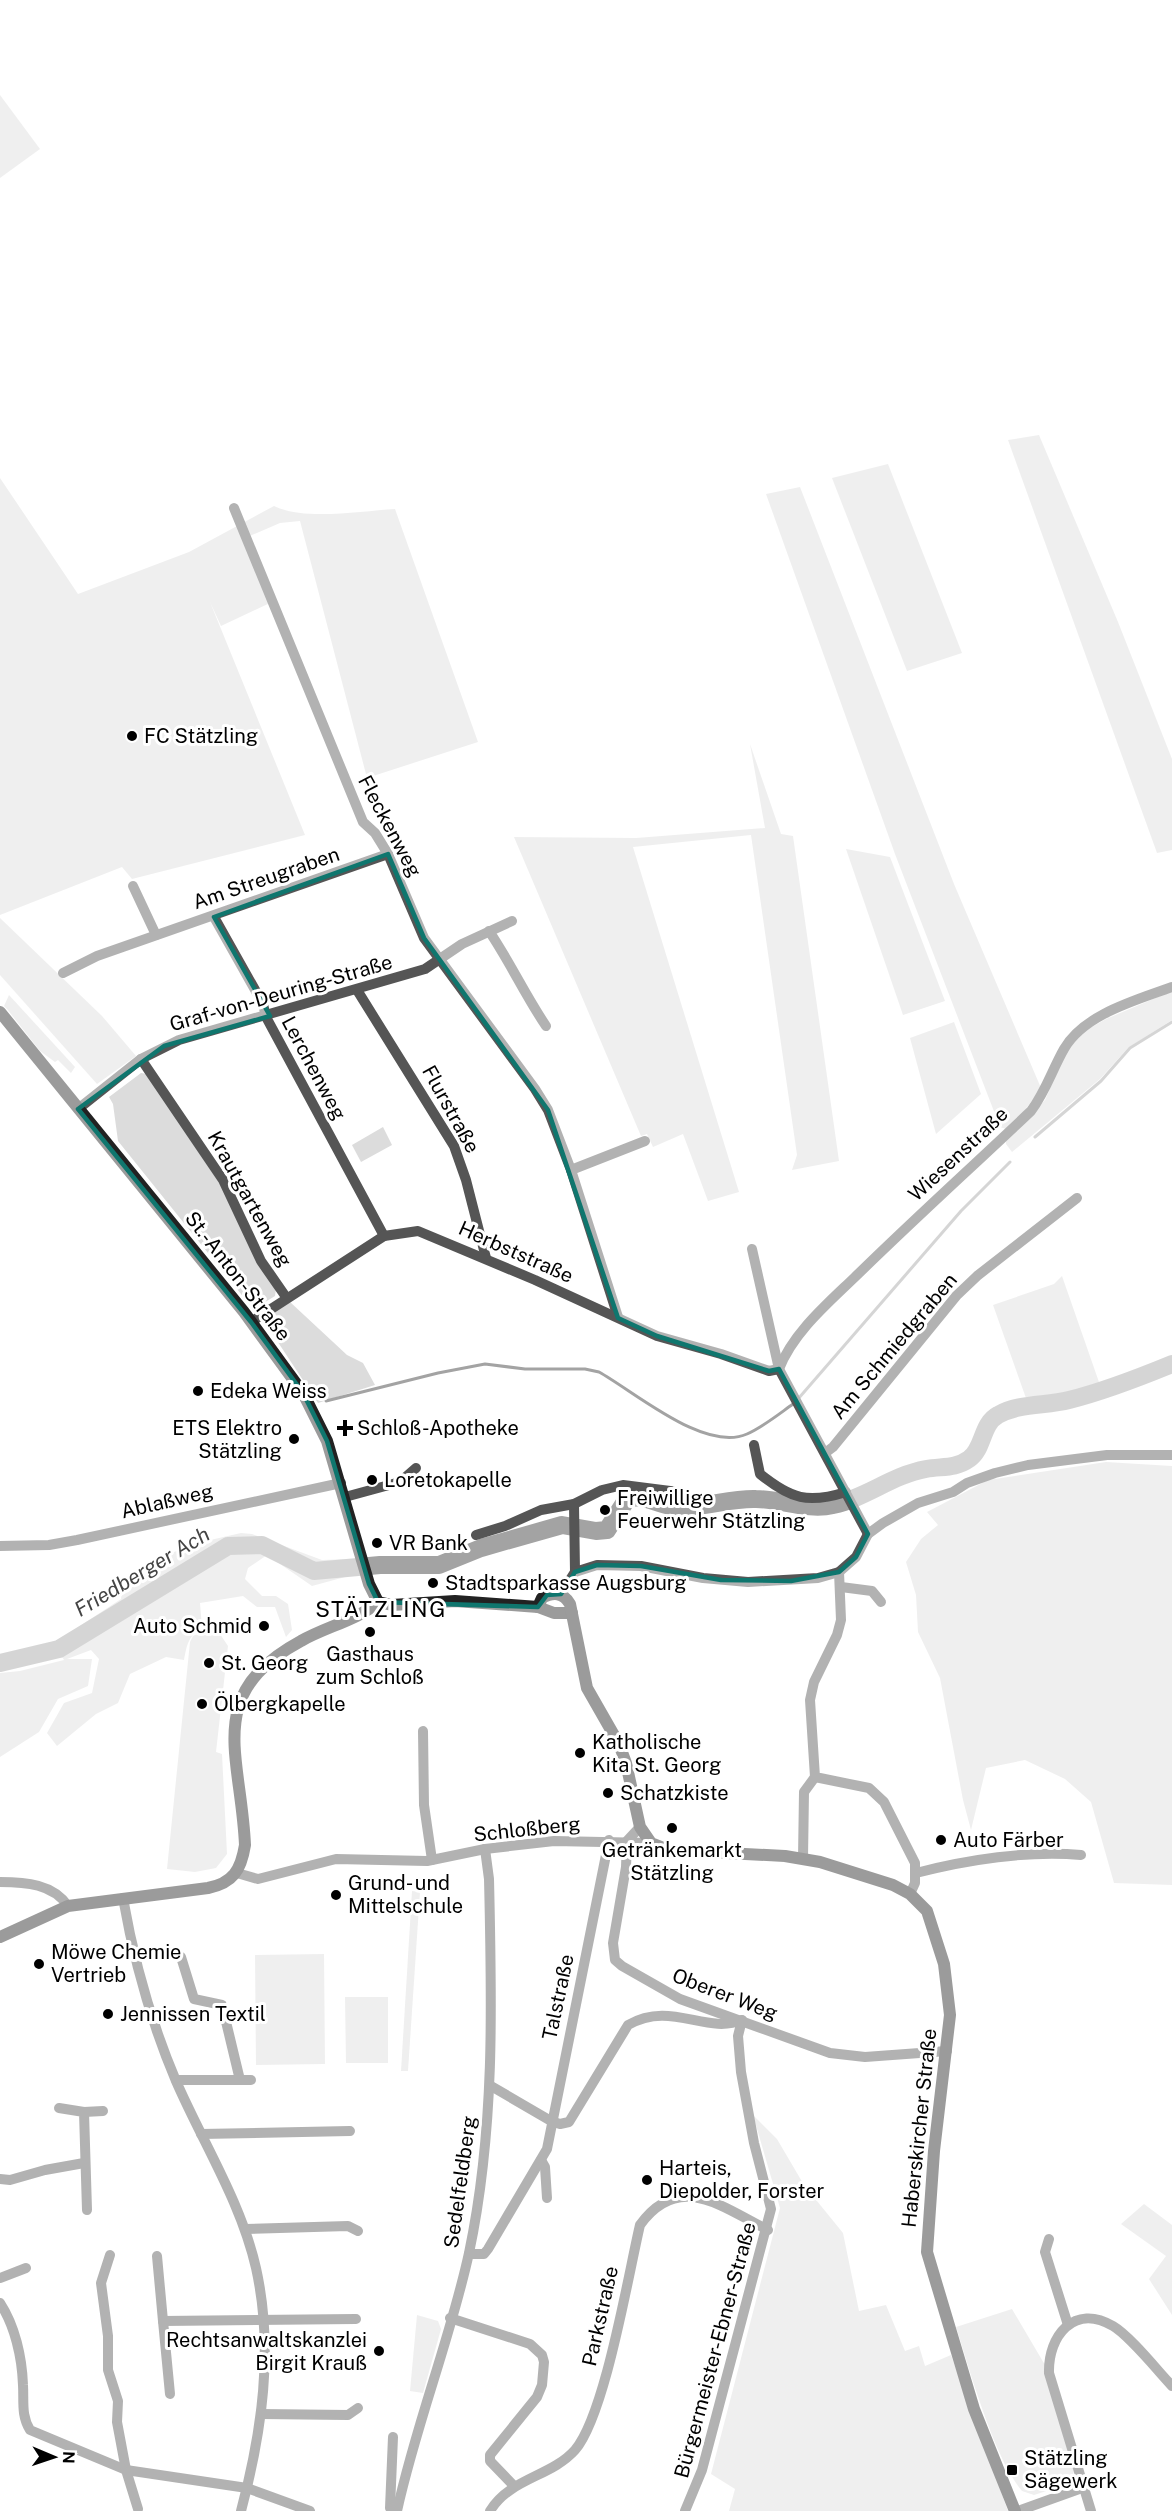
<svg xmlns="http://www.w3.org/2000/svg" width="1172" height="2511" font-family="'Public Sans',sans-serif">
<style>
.green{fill:#dcdcdc}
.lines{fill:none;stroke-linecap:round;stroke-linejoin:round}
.stream{stroke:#a3a3a3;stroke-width:3}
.river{stroke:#a3a3a3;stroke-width:18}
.street{stroke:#555;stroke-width:10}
.secondary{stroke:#222;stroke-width:12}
.marked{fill:none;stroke:#0f766e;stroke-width:4.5;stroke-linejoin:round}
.poi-dot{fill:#000;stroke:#fff;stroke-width:2}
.labels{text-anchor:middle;stroke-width:6;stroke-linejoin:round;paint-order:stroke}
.poi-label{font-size:20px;fill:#000;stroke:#fff;text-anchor:start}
.street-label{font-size:20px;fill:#000;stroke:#fff}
.water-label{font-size:21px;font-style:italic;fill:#444;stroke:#fff}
.quarter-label{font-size:22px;letter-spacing:1.5px;fill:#000;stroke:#fff}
</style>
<rect width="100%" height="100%" fill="#fff"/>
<g class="green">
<path d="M0,95L40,149L0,178Z"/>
<path d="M1039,435L1118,622L1172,759V850L1157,853L1008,440Z"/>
<path d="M888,464L962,653L907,671L832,478Z"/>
<path d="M0,478L78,594L189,552L274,506C305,521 360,511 395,509L478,742L367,778L300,521L280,523L245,538L270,603L221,626L210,602L305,835L132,879L122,867L0,915Z"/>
<path d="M800,487L954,884L1041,1088L1023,1113L1006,1129L1000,1127L895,854L766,494Z"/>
<path d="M750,744L781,834L793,836L839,1161L792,1170L797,1155L751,835L633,847L739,1192L708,1201L683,1134L653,1147L647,1134L641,1136L514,837L636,838L765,828Z"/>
<path d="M846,849L890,857L945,1001L903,1015Z"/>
<path d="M0,918L102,1016L136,1056L97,1084L0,975Z"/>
<path d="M1172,991V1020L1128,1048L1100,1079L1012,1152L1006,1144V1141L1045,1100L1067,1049L1083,1032L1106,1019Z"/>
<path d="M9,995L75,1067L71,1073L58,1060L55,1062L40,1051L7,1009L4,1006Z"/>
<path d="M954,1022L981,1094L936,1134L910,1038Z"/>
<path d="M141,1073L147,1074L225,1192L276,1289L275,1296L257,1307L249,1304L118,1141L113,1104L109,1097Z"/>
<path d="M383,1127L392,1145L361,1162L352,1145Z"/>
<path d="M1062,1276L1100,1385L1027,1401L993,1305L1054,1284Z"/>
<path d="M290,1302L347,1355L363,1363L375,1385L318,1403L268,1327L269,1314Z"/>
<path d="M1106,1462L1172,1466V1885L1114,1883L1091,1802L1065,1779L1025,1760L986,1768L971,1830L963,1800L940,1678L918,1632L916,1595L906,1562L921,1539L938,1525L927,1512L988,1480Z"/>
<path d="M241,1533L252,1534L322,1560L351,1559L356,1574L312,1586L267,1555L248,1568L245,1579L262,1596H276L288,1604L292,1630L286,1637L275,1607H257L243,1596L200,1603L202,1628C188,1636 187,1645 184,1660L166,1657L130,1674L118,1703L96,1714L57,1746L47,1733L64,1703L92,1693L99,1659L91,1650L67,1659H92L88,1686L58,1699L39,1732L0,1757V1673L20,1671L64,1660L54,1643L121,1599L123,1582L129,1576L139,1584L151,1561L197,1543Z"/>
<path d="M204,1631L220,1634L228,1646L216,1752L222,1754L227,1854L216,1868L195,1872L167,1869L190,1642L193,1636Z"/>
<path d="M412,1891L420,1892L408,2071H401Z"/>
<path d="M324,1954L325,2064L256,2065L255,1955Z"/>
<path d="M345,1997H388V2063H346Z"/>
<path d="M753,2115L777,2139L804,2185L843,2233L859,2311L886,2305L905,2351L919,2346L925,2366L951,2355L1008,2511H729L735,2489L711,2474L780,2208Z"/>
<path d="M1144,2204L1172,2225V2315L1149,2279L1166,2256L1121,2224Z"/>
<path d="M1012,2309L1045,2365L1074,2472L1068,2484L1034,2495L1022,2491C994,2458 970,2371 956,2327Z"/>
<path d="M417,2315L438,2321L441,2329L423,2393L410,2391Z"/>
</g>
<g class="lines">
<g class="stream">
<path d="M1035,1137L1101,1081L1130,1048L1172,1022"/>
<path d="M798,1399L961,1211L1010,1162"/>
<path d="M326,1401L438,1373L485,1364L525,1369H585L599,1372C635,1392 705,1453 747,1434C763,1427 779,1414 793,1404"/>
</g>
<path class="river" d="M0,1663L59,1649L228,1546L262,1545L314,1571L380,1565H439L481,1548L562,1525L596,1531L607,1530L627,1499C643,1494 654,1503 670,1506C700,1510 727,1498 756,1499C781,1499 808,1511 833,1505C866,1498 892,1475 926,1469C942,1466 955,1469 969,1459C984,1449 981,1424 998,1415C1019,1403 1046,1406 1069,1400C1105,1391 1138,1378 1172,1364"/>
<g class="street">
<path d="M234,508L363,822L375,833L388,854L424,938L535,1089L548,1110L571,1170L618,1317"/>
<path d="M133,886L156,935"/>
<path d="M214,917L263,1004L266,1017L384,1236"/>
<path d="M489,931C510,962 525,995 546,1026"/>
<path d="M63,973L97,956L388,854"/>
<path d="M357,990L454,1146L466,1180L486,1258"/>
<path d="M141,1059L223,1180L261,1261L286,1297"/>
<path d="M78,1109L141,1059L179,1040L425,969L462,944L512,921"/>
<path d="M571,1170L645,1141"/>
<path d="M752,1249L779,1369L868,1534"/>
<path d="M251,1322L384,1236L418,1231L535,1280L657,1336L721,1354L769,1371L779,1369"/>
<path d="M779,1369C793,1333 827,1304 854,1278C912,1221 972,1167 1031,1111C1046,1091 1052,1070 1064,1049C1084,1014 1137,1000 1172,987"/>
<path d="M754,1445L760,1474C791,1499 808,1504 846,1492"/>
<path d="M825,1453L833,1447L957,1295L977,1276L1077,1198"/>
<path d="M345,1497L400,1482L416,1468"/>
<path d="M574,1504L575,1572"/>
<path d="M476,1535L505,1526L541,1510L574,1504L602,1490L623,1485L678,1492"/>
<path d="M0,1546L49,1545L77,1540L341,1483"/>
<path d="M839,1572L841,1620L837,1635L814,1682L810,1700L815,1777L869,1788L884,1802L915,1863V1883L910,1894"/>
<path d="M841,1587L872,1591L881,1602"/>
<path d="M561,1594L575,1572L597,1565L641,1566L703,1578L748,1582L818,1578L839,1572L856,1557L868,1534L883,1523L918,1503L953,1492L967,1483L995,1473L1028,1465L1107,1455H1172"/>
<path d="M423,1731L424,1805L432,1860"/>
<path d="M640,1827L627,1841L626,1867L613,1943L615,1960L622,1966L680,1999L830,2053L865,2057L947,2051"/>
<path d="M803,1858L804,1792L815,1777"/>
<path d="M237,1873L258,1879L336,1859L427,1861L485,1849L554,1841L651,1843"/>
<path d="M916,1873C966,1860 1029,1850 1081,1855"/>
<path d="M0,1882C26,1882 53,1884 68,1906"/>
<path d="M123,1898C134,1961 151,2022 176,2081C203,2143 241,2202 256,2268C274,2349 262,2432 241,2511"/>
<path d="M181,1957L194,1999L222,2005L240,2080"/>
<path d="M176,2080H251"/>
<path d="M491,2086L551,2121L560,2124L569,2122L628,2025C671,2000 706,2035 742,2020"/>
<path d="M59,2108L84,2112L87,2210"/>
<path d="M84,2112L103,2111"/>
<path d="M201,2134L350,2131"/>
<path d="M541,2160L545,2167L547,2198"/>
<path d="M0,2179L10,2180L45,2170L84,2163"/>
<path d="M245,2229L348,2226L358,2231"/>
<path d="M1049,2239L1045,2252L1068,2325"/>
<path d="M469,2254H484L488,2249L547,2149L609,1840"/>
<path d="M110,2255L101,2283L108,2336V2370L118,2401L117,2422L126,2470L138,2509"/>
<path d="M157,2256L163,2321L356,2319"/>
<path d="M0,2278L26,2268"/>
<path d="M0,2303C15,2326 22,2357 23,2385C24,2402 21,2415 30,2430L126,2470L247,2488L310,2511"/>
<path d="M450,2318L530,2344L542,2355L544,2362L542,2385L537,2397L490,2455V2461L514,2486"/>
<path d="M163,2321L170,2394"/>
<path d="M261,2414L348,2415L358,2408"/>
<path d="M393,2437L390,2508L394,2511"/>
<path d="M397,2511C416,2424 450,2340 469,2253C495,2130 492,2004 489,1879L485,1849"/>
<path d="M490,2511C510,2478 551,2477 575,2450C605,2415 628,2276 640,2225C679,2171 722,2207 768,2230"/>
<path d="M685,2511L702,2470L771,2209L754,2143L741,2072L738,2036L742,2020"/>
<path d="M1018,2511L1082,2488"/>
<path d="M1091,2511L1049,2373C1048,2336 1074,2303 1113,2326C1130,2336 1157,2370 1172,2386"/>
</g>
<g class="secondary">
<path d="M0,1012L244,1312L303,1393L327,1441L369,1584L378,1602"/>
<path d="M378,1602L392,1605L455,1601L538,1607L554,1613H572"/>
<path d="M538,1607L542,1598C553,1592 563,1592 570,1604L587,1688L619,1744L626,1763L640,1827L651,1843L669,1850L785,1856L820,1862L893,1885L910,1894L927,1911L944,1964L950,2015L934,2151L927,2252L974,2409L1015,2511"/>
<path d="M0,1937L68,1906L208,1888C233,1883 241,1870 245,1845C241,1754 203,1694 301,1641C325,1627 358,1620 378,1602"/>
</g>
</g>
<path d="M0 0H1172V2511H0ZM388,854L424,938L548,1110L618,1318L657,1336L769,1371L779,1369L868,1534L856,1557L839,1572L791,1581L721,1580L641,1566L597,1565L575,1572L561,1594L547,1595L538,1607L378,1602L369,1584L327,1441L303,1393L251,1322L78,1109L164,1046L270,1016L214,917Z" fill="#fff" fill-opacity=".55" fill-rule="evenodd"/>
<path class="marked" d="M388,854L424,938L548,1110L618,1318L657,1336L769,1371L779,1369L868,1534L856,1557L839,1572L791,1581L721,1580L641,1566L597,1565L575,1572L561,1594L547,1595L538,1607L378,1602L369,1584L327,1441L303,1393L251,1322L78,1109L164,1046L270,1016L214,917Z"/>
<g class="poi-dot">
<circle cx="132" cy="736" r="6"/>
<circle cx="198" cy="1391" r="6"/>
<path d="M342 1419h6v6h6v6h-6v6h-6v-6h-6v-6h6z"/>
<circle cx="294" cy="1439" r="6"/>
<circle cx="372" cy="1480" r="6"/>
<circle cx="605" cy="1510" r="6"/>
<circle cx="377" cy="1543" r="6"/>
<circle cx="433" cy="1583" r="6"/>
<circle cx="264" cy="1626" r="6"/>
<circle cx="370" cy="1632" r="6"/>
<circle cx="209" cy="1663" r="6"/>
<circle cx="202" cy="1704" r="6"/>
<circle cx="580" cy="1753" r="6"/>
<circle cx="608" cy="1793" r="6"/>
<circle cx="672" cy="1828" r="6"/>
<circle cx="941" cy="1840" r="6"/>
<circle cx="336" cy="1895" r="6"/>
<circle cx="39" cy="1964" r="6"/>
<circle cx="108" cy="2014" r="6"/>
<circle cx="647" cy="2180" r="6"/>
<circle cx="379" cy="2351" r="6"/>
<rect x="1006" y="2464" width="12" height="12" rx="3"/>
</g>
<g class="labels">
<g class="poi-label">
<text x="144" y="743">FC Stätzling</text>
<text x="210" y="1398">Edeka Weiss</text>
<text x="282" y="1435" text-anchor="end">ETS Elektro<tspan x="282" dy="23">Stätzling</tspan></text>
<text x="357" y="1435">Schloß-Apotheke</text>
<text x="384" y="1487">Loretokapelle</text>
<text x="617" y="1505">Freiwillige<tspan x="617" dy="23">Feuerwehr Stätzling</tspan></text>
<text x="389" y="1550">VR Bank</text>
<text x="445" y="1590">Stadtsparkasse Augsburg</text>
<text x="252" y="1633" text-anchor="end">Auto Schmid</text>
<text x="370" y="1661" text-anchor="middle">Gasthaus<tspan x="370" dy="23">zum Schloß</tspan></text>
<text x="221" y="1670">St. Georg</text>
<text x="214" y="1711">Ölbergkapelle</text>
<text x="592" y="1749">Katholische<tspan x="592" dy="23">Kita St. Georg</tspan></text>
<text x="620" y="1800">Schatzkiste</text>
<text x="953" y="1847">Auto Färber</text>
<text x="672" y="1857" text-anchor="middle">Getränkemarkt<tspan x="672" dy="23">Stätzling</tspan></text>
<text x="348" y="1890">Grund- und<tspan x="348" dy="23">Mittelschule</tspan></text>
<text x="51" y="1959">Möwe Chemie<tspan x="51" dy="23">Vertrieb</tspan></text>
<text x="120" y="2021">Jennissen Textil</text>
<text x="659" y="2175">Harteis,<tspan x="659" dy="23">Diepolder, Forster</tspan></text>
<text x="367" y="2347" text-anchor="end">Rechtsanwaltskanzlei<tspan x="367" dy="23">Birgit Krauß</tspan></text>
<text x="1024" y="2465">Stätzling<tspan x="1024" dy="23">Sägewerk</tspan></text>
</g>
<g class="street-label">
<text transform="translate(390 826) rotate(62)" y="7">Fleckenweg</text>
<text transform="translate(266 878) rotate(-19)" y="7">Am Streugraben</text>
<text transform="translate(281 993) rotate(-16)" y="7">Graf-von-Deuring-Straße</text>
<text transform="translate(314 1068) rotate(62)" y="7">Lerchenweg</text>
<text transform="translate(451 1109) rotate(61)" y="7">Flurstraße</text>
<text transform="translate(958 1154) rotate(-43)" y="7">Wiesenstraße</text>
<text transform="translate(250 1199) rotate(61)" y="7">Krautgartenweg</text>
<text transform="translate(516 1252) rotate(24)" y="7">Herbststraße</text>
<text transform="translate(238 1276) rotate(52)" y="7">St.-Anton-Straße</text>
<text transform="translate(894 1346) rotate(-50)" y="7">Am Schmiedgraben</text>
<text transform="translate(167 1501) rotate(-13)" y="7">Ablaßweg</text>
<text transform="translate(527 1829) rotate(-6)" y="7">Schloßberg</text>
<text transform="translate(725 1994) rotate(21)" y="7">Oberer Weg</text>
<text transform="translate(558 1997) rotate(-78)" y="7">Talstraße</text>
<text transform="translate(919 2128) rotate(-84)" y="7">Haberskircher Straße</text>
<text transform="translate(460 2182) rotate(-82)" y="7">Sedelfeldberg</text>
<text transform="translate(600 2316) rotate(-77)" y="7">Parkstraße</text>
<text transform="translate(715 2350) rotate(-75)" y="7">Bürgermeister-Ebner-Straße</text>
</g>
<g class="water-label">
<text transform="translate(142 1572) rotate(-31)" y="7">Friedberger Ach</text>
</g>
<g class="quarter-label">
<text x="381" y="1617">STÄTZLING</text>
</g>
</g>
<g transform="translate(54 2457) rotate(92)" stroke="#ffffff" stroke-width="4.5" paint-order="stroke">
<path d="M0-4.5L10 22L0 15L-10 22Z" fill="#000000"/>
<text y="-9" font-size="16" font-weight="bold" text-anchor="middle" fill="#000000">N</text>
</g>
</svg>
